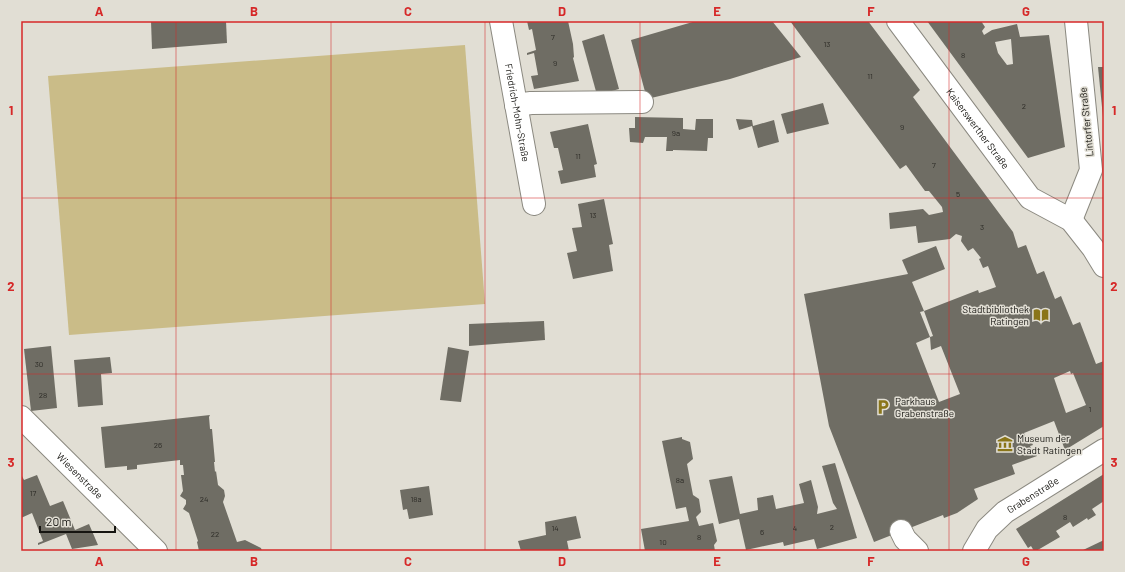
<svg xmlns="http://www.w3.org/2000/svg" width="1125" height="572" font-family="Barlow,sans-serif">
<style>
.green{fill:#cabc88}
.building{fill:#6f6d64;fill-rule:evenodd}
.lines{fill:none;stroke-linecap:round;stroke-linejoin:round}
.minor-casing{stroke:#8b8980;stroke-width:24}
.minor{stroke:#fff;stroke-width:22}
.grid{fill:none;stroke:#d62828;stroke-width:1;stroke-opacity:0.55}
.labels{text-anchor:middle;stroke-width:3;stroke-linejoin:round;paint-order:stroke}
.number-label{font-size:8px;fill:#2c2b26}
.street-label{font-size:10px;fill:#161511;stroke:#e1ded4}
.poi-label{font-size:10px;fill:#161511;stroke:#e1ded4;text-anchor:start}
.neatline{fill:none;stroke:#d62828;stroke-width:1.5}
.grid-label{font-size:13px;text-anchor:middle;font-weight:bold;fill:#d62828}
</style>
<rect width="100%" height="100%" fill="#e1ded4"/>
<path class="green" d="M465,45L485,304L69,335L48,76Z"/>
<g class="building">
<path d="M151,21H226L227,43L152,49Z"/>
<path d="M527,21H568L573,44L574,57L573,58L579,81L534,89L531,76L538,75L534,53L527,55V53L536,50L532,29L529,30Z"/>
<path d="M696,21H772L801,57L730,79L647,99L631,40Z"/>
<path d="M790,21H868L920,90L913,97L1013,232L1018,248L1026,245L1037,274L1044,271L1055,299L1061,296L1073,325L1080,322L1096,364L1104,361V426L1065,450L1054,421L1024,433L1028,444L1032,443L1033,445L1030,446L1034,455L1036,454L1037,456L1012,465L1015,474L974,489L978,499L957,513L944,518L943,515L874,542L829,426L804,294L908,274L902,260L936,246L945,269L912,282L924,311L978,290L979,293L996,287L988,266L983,268L979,259L981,258L973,248L968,251L961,241L962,236L956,234L950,239L918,243L916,226L890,229L889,213L923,209L929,215L943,212L942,207L929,191H925L906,165L900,169ZM924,311L933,336L930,337L920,312ZM930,337L931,350L941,346L960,394L939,402L916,343ZM1070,371L1071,374L1073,373L1086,405L1066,413L1054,378Z"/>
<path d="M927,21H981L985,27L982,31L984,35L992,30L1017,24L1020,37L1049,35L1065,147L1028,158ZM1011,39L1013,64L1007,65L998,53L995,42Z"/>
<path d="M604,34L619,89L597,95L582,41Z"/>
<path d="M1098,67H1104V116L1103,117Z"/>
<path d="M823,103L829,124L787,134L781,114Z"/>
<path d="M635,117L683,118V129L695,130L696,119H713V138H708L707,151L673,150V151H666L667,137H645L643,143L630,142L629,128H635Z"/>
<path d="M736,119L752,120L753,126L774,120L779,142L758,148L752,126L739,130Z"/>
<path d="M588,124L597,164L594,165L596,177L561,184L558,171L563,170L558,148H554L550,132Z"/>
<path d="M604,199L613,244L609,245L613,271L573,279L567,253L577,251L572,228L582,227L578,204Z"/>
<path d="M544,321L545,340L469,346V324Z"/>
<path d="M51,346L57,408L31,411L24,349Z"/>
<path d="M448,347L469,351L461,402L440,400Z"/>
<path d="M110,357L112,373L101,374L103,405L78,407L74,360Z"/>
<path d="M210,415L209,417L210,429H212L215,462H214L215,472L216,471L218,485L224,490L225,496L223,502L237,542L245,540L261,548L262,551H199L197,542L198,541L189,513L183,509L186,504V500L180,496L183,491L181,475H184L183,465H180V460L137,465V469L127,470V466L105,468L101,427Z"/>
<path d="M682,437V439L690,442L693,459L687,464L693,495L699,499L701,512L696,517L699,526L713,523L717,541L714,545L715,551H645L641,529L689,521L686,507L676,509L662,441Z"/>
<path d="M835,463L857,538L817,549L814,539L784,546L783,542L746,550L739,519L719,524L709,480L732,476L740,514L758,510L757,498L773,495L776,509L804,503L799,484L811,480L818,507L817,514L837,509L833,503L822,466Z"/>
<path d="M21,474L24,480L37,475L50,506L63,501L75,530L89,524L98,545L72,549L66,534L38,545V543L43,541L32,513L21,518Z"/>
<path d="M1104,474V501L1092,509L1096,515L1088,520L1087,518L1073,527L1070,522L1056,531L1060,537L1036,551H1034L1031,546L1028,548L1016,529Z"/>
<path d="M429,486L433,515L409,519L407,509L403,510L400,490Z"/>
<path d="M576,516L581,538L567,541L569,551H521L518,541L546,535L545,522Z"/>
<path d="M1104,540V551H1081Z"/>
</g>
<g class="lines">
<defs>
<g id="minor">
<path id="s1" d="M501,21L534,204"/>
<path id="s2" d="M898,21L1030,198L1071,220L1093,248L1104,266"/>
<path d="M516,105L531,103L642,102"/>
<path d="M1071,220L1091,170L1076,21"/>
<path id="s3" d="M21,417L156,551"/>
<path d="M901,531L905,539L917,551"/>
<path id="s4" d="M974,551L987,529L1005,512L1104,450"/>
</g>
</defs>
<use href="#minor" class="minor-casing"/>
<use href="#minor" class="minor"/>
</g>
<path class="grid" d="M176,21V551M331,21V551M485,21V551M640,21V551M794,21V551M949,21V551M21,198H1104M21,374H1104"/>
<defs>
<symbol id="library-bare" viewBox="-9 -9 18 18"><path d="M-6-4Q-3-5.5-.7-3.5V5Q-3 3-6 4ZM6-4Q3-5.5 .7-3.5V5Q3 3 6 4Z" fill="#8a7519" stroke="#e1ded4" stroke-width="2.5" paint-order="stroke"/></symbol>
<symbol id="parking-bare" viewBox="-9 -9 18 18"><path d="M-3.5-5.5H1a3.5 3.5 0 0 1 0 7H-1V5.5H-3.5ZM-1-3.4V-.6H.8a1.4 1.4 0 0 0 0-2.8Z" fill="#8a7519" stroke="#e1ded4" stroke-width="2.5" paint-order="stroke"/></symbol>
<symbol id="museum-bare" viewBox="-9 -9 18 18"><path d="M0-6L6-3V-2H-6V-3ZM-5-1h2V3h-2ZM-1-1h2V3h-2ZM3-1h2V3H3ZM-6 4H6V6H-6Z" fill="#8a7519" stroke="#e1ded4" stroke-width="2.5" paint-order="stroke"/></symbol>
</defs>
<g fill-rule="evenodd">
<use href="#library-bare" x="1030" y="304" width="22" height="22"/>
<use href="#parking-bare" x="872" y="396" width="22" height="22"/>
<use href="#museum-bare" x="994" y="433" width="22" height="22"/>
</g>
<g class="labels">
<g class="number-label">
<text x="553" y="40">7</text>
<text x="827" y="47">13</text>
<text x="963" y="58">8</text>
<text x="555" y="66">9</text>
<text x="870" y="79">11</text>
<text x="1024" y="109">2</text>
<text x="902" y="130">9</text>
<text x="676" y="136">9a</text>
<text x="578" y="159">11</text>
<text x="934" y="168">7</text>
<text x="958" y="197">5</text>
<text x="593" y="218">13</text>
<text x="982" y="230">3</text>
<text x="39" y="367">30</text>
<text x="43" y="398">28</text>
<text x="1090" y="412">1</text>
<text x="158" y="448">26</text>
<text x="680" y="483">8a</text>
<text x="33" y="496">17</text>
<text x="204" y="502">24</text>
<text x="416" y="502">18a</text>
<text x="1065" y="520">8</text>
<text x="832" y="530">2</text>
<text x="555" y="531">14</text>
<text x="795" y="531">4</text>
<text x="762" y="535">6</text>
<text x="215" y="537">22</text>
<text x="699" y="540">8</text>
<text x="663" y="545">10</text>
</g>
<g class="street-label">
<text dy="4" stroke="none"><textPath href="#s1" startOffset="93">Friedrich-Mohn-Straße</textPath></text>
<text transform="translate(1086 122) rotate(-96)" y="4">Lintorfer Straße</text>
<text dy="4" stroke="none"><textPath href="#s2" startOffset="134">Kaiserswerther Straße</textPath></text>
<text dy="4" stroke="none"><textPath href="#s3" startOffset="83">Wiesenstraße</textPath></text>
<text dy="4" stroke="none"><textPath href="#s4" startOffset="83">Grabenstraße</textPath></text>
</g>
<g class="poi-label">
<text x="1029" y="313" text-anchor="end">Stadtbibliothek<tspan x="1029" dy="12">Ratingen</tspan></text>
<text x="895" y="405">Parkhaus<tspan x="895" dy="12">Grabenstraße</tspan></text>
<text x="1017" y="442">Museum der<tspan x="1017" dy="12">Stadt Ratingen</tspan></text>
</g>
</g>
<rect width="1125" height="572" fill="none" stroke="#e1ded4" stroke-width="44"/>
<path d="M40 526v6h75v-6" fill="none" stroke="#161511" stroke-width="2"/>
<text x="46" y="526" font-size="12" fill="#161511" stroke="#e1ded4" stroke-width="3" paint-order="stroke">20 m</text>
<rect x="22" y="22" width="1081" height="528" class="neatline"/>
<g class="grid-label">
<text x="99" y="16">A</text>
<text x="254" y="16">B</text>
<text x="408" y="16">C</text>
<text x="562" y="16">D</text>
<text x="717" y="16">E</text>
<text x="871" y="16">F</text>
<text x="1026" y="16">G</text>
<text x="11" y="115">1</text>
<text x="1114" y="115">1</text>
<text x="11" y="291">2</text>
<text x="1114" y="291">2</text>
<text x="11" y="467">3</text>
<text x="1114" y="467">3</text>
<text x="99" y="566">A</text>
<text x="254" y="566">B</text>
<text x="408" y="566">C</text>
<text x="562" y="566">D</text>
<text x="717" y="566">E</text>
<text x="871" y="566">F</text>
<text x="1026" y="566">G</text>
</g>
</svg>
